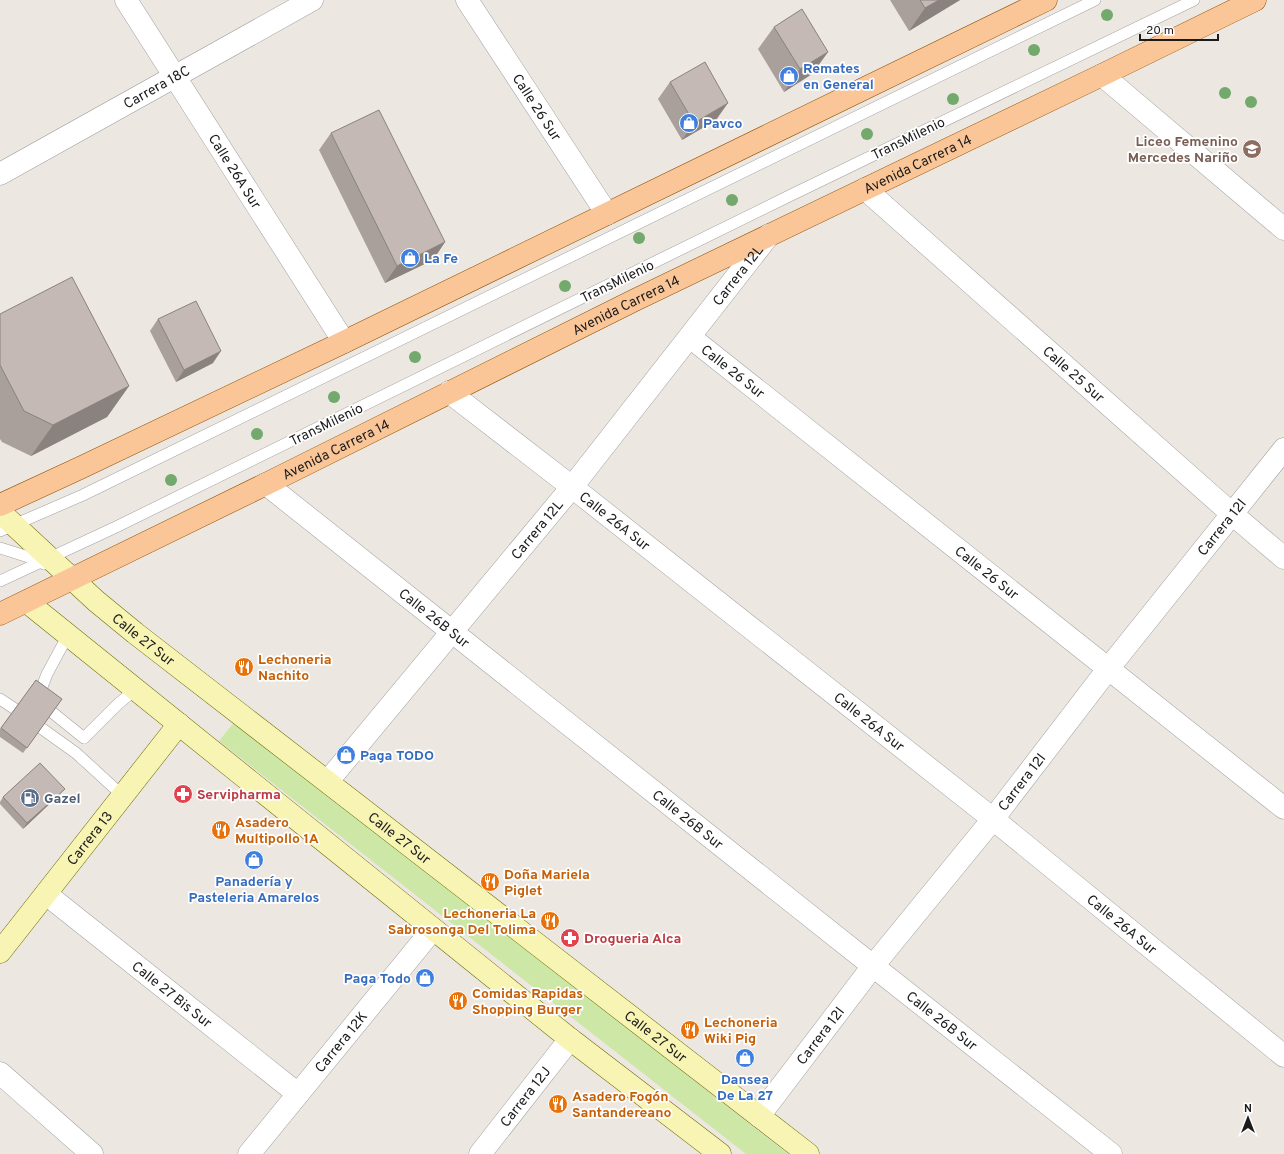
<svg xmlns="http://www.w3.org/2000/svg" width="1284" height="1154" font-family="Overpass,sans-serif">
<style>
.grass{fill:#cde7a6}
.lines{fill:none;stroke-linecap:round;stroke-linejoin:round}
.lane-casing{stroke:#a2a2a2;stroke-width:12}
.street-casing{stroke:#a2a2a2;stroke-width:23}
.secondary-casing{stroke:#6d6e06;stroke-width:23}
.primary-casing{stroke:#905202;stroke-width:23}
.lane{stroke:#fff;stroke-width:11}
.street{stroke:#fff;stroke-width:22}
.secondary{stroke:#f8f4b3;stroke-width:22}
.primary{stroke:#fac698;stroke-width:22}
.tree{fill:#73a96c}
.wall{fill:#a99f9b}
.shaded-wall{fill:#89827e}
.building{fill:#c4b9b4;stroke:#89827e}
.labels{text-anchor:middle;stroke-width:3.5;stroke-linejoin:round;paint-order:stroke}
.shop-label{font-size:14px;font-weight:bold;fill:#366cbe;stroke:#fff;text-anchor:start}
.street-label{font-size:14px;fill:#1b1b1b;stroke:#fff}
.education-label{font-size:14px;font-weight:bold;fill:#785e54;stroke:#fff;text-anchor:end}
.food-label{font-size:14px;font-weight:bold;fill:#c56008;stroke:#fff;text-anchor:start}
.health-label{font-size:14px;font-weight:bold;fill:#be3a42;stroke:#fff;text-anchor:start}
.service-label{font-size:14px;font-weight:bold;fill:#4e5e75;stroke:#fff;text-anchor:start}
</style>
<rect width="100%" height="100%" fill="#ede7e1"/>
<path class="grass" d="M235,721L788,1154H746L219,741Z"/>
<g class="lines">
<defs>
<g id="lane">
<path d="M0,531L83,495L1095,0"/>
<path d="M0,548L35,559L44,564"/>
<path d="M0,581L116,527L783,199L1194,0"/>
<path d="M40,692L47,674L68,635"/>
<path d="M0,699L15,709"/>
<path d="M53,713L84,738L118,704L136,689"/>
<path d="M41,728L76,753L123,796"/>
</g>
<g id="street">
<path id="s1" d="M126,0L344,342"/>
<path id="s2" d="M467,0L607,214"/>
<path d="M1102,75L1284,229"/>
<path id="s3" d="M0,174L312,0"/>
<path id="s4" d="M865,189L1231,513L1284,558"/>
<path id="s5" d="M690,337L1284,808"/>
<path id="s6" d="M449,392L572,487L993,819L1284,1056"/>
<path id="s7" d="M266,484L873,966L1111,1154"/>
<path id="s8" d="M328,781L572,487L769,235"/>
<path id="s9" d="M46,894L298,1094"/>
<path d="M0,1073L92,1154"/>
<path id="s10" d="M759,1116L873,966L993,819L1108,669L1284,449"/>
<path id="s11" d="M249,1154L433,929"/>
<path id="s12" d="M480,1154L570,1039"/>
</g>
<g id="secondary">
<path id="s13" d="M0,512L96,601L135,633L808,1154"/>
<path d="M27,602L570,1039L720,1154"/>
<path id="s14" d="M0,952L179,724"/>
</g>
<g id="primary">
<path d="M0,505L80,468L344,342L1046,0"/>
<path id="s15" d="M0,614L266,484L635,300L1102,75L1255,0"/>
</g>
</defs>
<use href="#lane" class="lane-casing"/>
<use href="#street" class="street-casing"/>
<use href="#secondary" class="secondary-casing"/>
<use href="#primary" class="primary-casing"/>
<use href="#lane" class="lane"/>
<use href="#street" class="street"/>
<use href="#secondary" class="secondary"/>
<use href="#primary" class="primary"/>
</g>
<g class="tree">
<circle cx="1107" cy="15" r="6"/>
<circle cx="1034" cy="50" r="6"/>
<circle cx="1225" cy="93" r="6"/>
<circle cx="953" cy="99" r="6"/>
<circle cx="1251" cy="102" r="6"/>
<circle cx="867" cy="134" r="6"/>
<circle cx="732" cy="200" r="6"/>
<circle cx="639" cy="238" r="6"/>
<circle cx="565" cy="286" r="6"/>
<circle cx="415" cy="357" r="6"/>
<circle cx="334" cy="397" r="6"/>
<circle cx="257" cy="434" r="6"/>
<circle cx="171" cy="480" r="6"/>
</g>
<g class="wall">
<path d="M890,0H960L909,31Z"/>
<path d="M774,27L828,52L812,74L784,92L758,49Z"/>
<path d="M670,82L716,120L682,140L658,99Z"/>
<path d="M331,133L445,242L433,260L385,283L319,150Z"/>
<path d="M0,314L129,386L107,417L31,456L2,442L0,439Z"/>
<path d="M158,319L213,363L176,382L150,331Z"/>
<path d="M36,680L62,699L23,753L0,737V729Z"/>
<path d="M60,794L23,829L0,804V802L3,797Z"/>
</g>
<g class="shaded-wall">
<path d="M939,0H960L909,31L925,8Z"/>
<path d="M828,52L812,74L784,92L800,69Z"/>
<path d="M728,103L716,120L682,140L694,123Z"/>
<path d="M445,242L433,260L385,283L397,266Z"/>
<path d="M221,351L213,363L176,382L184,370Z"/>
<path d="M129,386L107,417L31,456L53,425Z"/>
<path d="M65,789L60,794L23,829L27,823Z"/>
</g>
<g class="building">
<path d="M920,0H939L925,8Z"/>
<path d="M802,9L828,52L800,69L774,27Z"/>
<path d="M705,62L728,103L694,123L670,82Z"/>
<path d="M379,110L445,242L397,266L331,133Z"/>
<path d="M72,277L129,386L53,425L24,411L0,365V314Z"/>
<path d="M196,301L221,351L184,370L158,319Z"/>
<path d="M36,680L62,699L27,748L1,728Z"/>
<path d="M40,763L65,789L27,823L3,797Z"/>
</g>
<defs>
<symbol id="shop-disc" viewBox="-11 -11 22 22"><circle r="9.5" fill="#3f7fe0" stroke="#fff"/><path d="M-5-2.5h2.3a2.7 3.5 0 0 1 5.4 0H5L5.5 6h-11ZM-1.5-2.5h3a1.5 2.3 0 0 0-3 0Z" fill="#fff"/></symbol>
<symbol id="school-disc" viewBox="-11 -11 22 22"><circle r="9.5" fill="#8d6e63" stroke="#fff"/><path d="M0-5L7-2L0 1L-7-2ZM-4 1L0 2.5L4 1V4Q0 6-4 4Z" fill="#fff"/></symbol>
<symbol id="restaurant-disc" viewBox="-11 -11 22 22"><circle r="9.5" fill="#e8710a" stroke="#fff"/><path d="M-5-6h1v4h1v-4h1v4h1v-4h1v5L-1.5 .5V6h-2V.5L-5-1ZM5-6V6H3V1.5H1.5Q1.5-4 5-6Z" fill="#fff"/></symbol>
<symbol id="pharmacy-disc" viewBox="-11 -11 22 22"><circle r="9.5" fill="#e0444e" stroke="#fff"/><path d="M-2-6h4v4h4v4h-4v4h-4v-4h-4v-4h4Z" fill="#fff"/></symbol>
<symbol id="fuel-disc" viewBox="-11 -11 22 22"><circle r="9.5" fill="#5c6f8a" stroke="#fff"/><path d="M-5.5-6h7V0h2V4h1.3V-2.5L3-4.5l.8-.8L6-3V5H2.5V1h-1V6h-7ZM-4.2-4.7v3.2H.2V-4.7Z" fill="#fff"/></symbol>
</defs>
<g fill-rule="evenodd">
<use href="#shop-disc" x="778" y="65" width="22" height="22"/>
<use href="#shop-disc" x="678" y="112" width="22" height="22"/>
<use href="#school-disc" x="1241" y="138" width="22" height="22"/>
<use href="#shop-disc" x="399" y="247" width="22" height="22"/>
<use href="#restaurant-disc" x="233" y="656" width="22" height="22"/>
<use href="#shop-disc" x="335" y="744" width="22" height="22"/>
<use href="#pharmacy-disc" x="172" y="783" width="22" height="22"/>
<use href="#fuel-disc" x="19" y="787" width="22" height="22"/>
<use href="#restaurant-disc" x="210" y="819" width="22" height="22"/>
<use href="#shop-disc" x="243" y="849" width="22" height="22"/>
<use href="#restaurant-disc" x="479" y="871" width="22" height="22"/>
<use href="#restaurant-disc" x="539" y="910" width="22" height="22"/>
<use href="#pharmacy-disc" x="559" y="927" width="22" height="22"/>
<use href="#shop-disc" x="414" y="967" width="22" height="22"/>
<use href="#restaurant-disc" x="447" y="990" width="22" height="22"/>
<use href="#restaurant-disc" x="679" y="1019" width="22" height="22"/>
<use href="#shop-disc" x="734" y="1047" width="22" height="22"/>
<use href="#restaurant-disc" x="547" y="1093" width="22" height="22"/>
</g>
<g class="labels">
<g class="shop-label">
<text x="803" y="73">Remates<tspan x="803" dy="16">en General</tspan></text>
<text x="703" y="128">Pavco</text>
<text x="424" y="263">La Fe</text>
<text x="360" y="760">Paga TODO</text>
<text x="254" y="886" text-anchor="middle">Panadería y<tspan x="254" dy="16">Pasteleria Amarelos</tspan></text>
<text x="411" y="983" text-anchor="end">Paga Todo</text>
<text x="745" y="1084" text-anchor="middle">Dansea<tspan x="745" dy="16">De La 27</tspan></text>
</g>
<g class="street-label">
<text dy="5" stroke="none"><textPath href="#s3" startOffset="179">Carrera 18C</textPath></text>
<text dy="5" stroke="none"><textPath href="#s2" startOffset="128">Calle 26 Sur</textPath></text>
<text transform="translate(908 138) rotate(-26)" y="5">TransMilenio</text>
<text dy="5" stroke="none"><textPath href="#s15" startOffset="1022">Avenida Carrera 14</textPath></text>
<text dy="5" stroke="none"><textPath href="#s1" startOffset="203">Calle 26A Sur</textPath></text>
<text dy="5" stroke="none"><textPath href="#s8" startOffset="651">Carrera 12L</textPath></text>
<text transform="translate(617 281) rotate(-26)" y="5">TransMilenio</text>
<text dy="5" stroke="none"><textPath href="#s15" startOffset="698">Avenida Carrera 14</textPath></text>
<text dy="5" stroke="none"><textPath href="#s5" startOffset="55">Calle 26 Sur</textPath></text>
<text dy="5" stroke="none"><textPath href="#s4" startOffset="279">Calle 25 Sur</textPath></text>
<text transform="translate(326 424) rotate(-26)" y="5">TransMilenio</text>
<text dy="5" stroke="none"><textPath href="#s15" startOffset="374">Avenida Carrera 14</textPath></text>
<text dy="5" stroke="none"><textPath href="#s6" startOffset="210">Calle 26A Sur</textPath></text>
<text dy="5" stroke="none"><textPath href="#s10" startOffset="749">Carrera 12I</textPath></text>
<text dy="5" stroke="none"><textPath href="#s8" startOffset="327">Carrera 12L</textPath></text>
<text dy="5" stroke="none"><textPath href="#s5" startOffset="379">Calle 26 Sur</textPath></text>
<text dy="5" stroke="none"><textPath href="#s7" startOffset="215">Calle 26B Sur</textPath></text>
<text dy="5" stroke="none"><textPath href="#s13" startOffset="192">Calle 27 Sur</textPath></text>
<text dy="5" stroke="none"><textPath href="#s6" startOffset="534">Calle 26A Sur</textPath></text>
<text dy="5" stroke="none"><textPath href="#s10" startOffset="425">Carrera 12I</textPath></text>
<text dy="5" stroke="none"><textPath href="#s7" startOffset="539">Calle 26B Sur</textPath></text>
<text dy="5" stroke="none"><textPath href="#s14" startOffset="145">Carrera 13</textPath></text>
<text dy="5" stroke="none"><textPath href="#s13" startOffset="516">Calle 27 Sur</textPath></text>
<text dy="5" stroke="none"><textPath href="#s6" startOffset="858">Calle 26A Sur</textPath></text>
<text dy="5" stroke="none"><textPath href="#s9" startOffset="161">Calle 27 Bis Sur</textPath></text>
<text dy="5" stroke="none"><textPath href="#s7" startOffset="863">Calle 26B Sur</textPath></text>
<text dy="5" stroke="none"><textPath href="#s13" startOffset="840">Calle 27 Sur</textPath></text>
<text dy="5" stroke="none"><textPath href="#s10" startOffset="101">Carrera 12I</textPath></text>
<text dy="5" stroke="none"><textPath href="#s11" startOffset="145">Carrera 12K</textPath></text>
<text dy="5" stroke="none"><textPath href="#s12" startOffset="73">Carrera 12J</textPath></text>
</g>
<g class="education-label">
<text x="1238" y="146">Liceo Femenino<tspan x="1238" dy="16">Mercedes Nariño</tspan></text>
</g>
<g class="food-label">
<text x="258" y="664">Lechoneria<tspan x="258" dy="16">Nachito</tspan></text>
<text x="235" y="827">Asadero<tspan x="235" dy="16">Multipollo 1A</tspan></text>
<text x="504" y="879">Doña Mariela<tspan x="504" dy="16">Piglet</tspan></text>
<text x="536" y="918" text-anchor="end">Lechoneria La<tspan x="536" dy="16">Sabrosonga Del Tolima</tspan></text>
<text x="472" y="998">Comidas Rapidas<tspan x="472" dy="16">Shopping Burger</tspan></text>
<text x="704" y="1027">Lechoneria<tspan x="704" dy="16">Wiki Pig</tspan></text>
<text x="572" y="1101">Asadero Fogón<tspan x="572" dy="16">Santandereano</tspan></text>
</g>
<g class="health-label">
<text x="197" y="799">Servipharma</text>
<text x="584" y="943">Drogueria Alca</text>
</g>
<g class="service-label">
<text x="44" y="803">Gazel</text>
</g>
</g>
<g transform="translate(1248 1118)" stroke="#ffffff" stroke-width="3" paint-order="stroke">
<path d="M0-3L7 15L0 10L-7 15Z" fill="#1b1b1b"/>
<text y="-6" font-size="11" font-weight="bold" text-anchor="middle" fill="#1b1b1b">N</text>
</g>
<path d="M1140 34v6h78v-6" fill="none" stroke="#1b1b1b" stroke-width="2"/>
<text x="1146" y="34" font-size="12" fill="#1b1b1b" stroke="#ffffff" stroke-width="3" paint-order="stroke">20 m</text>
</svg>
